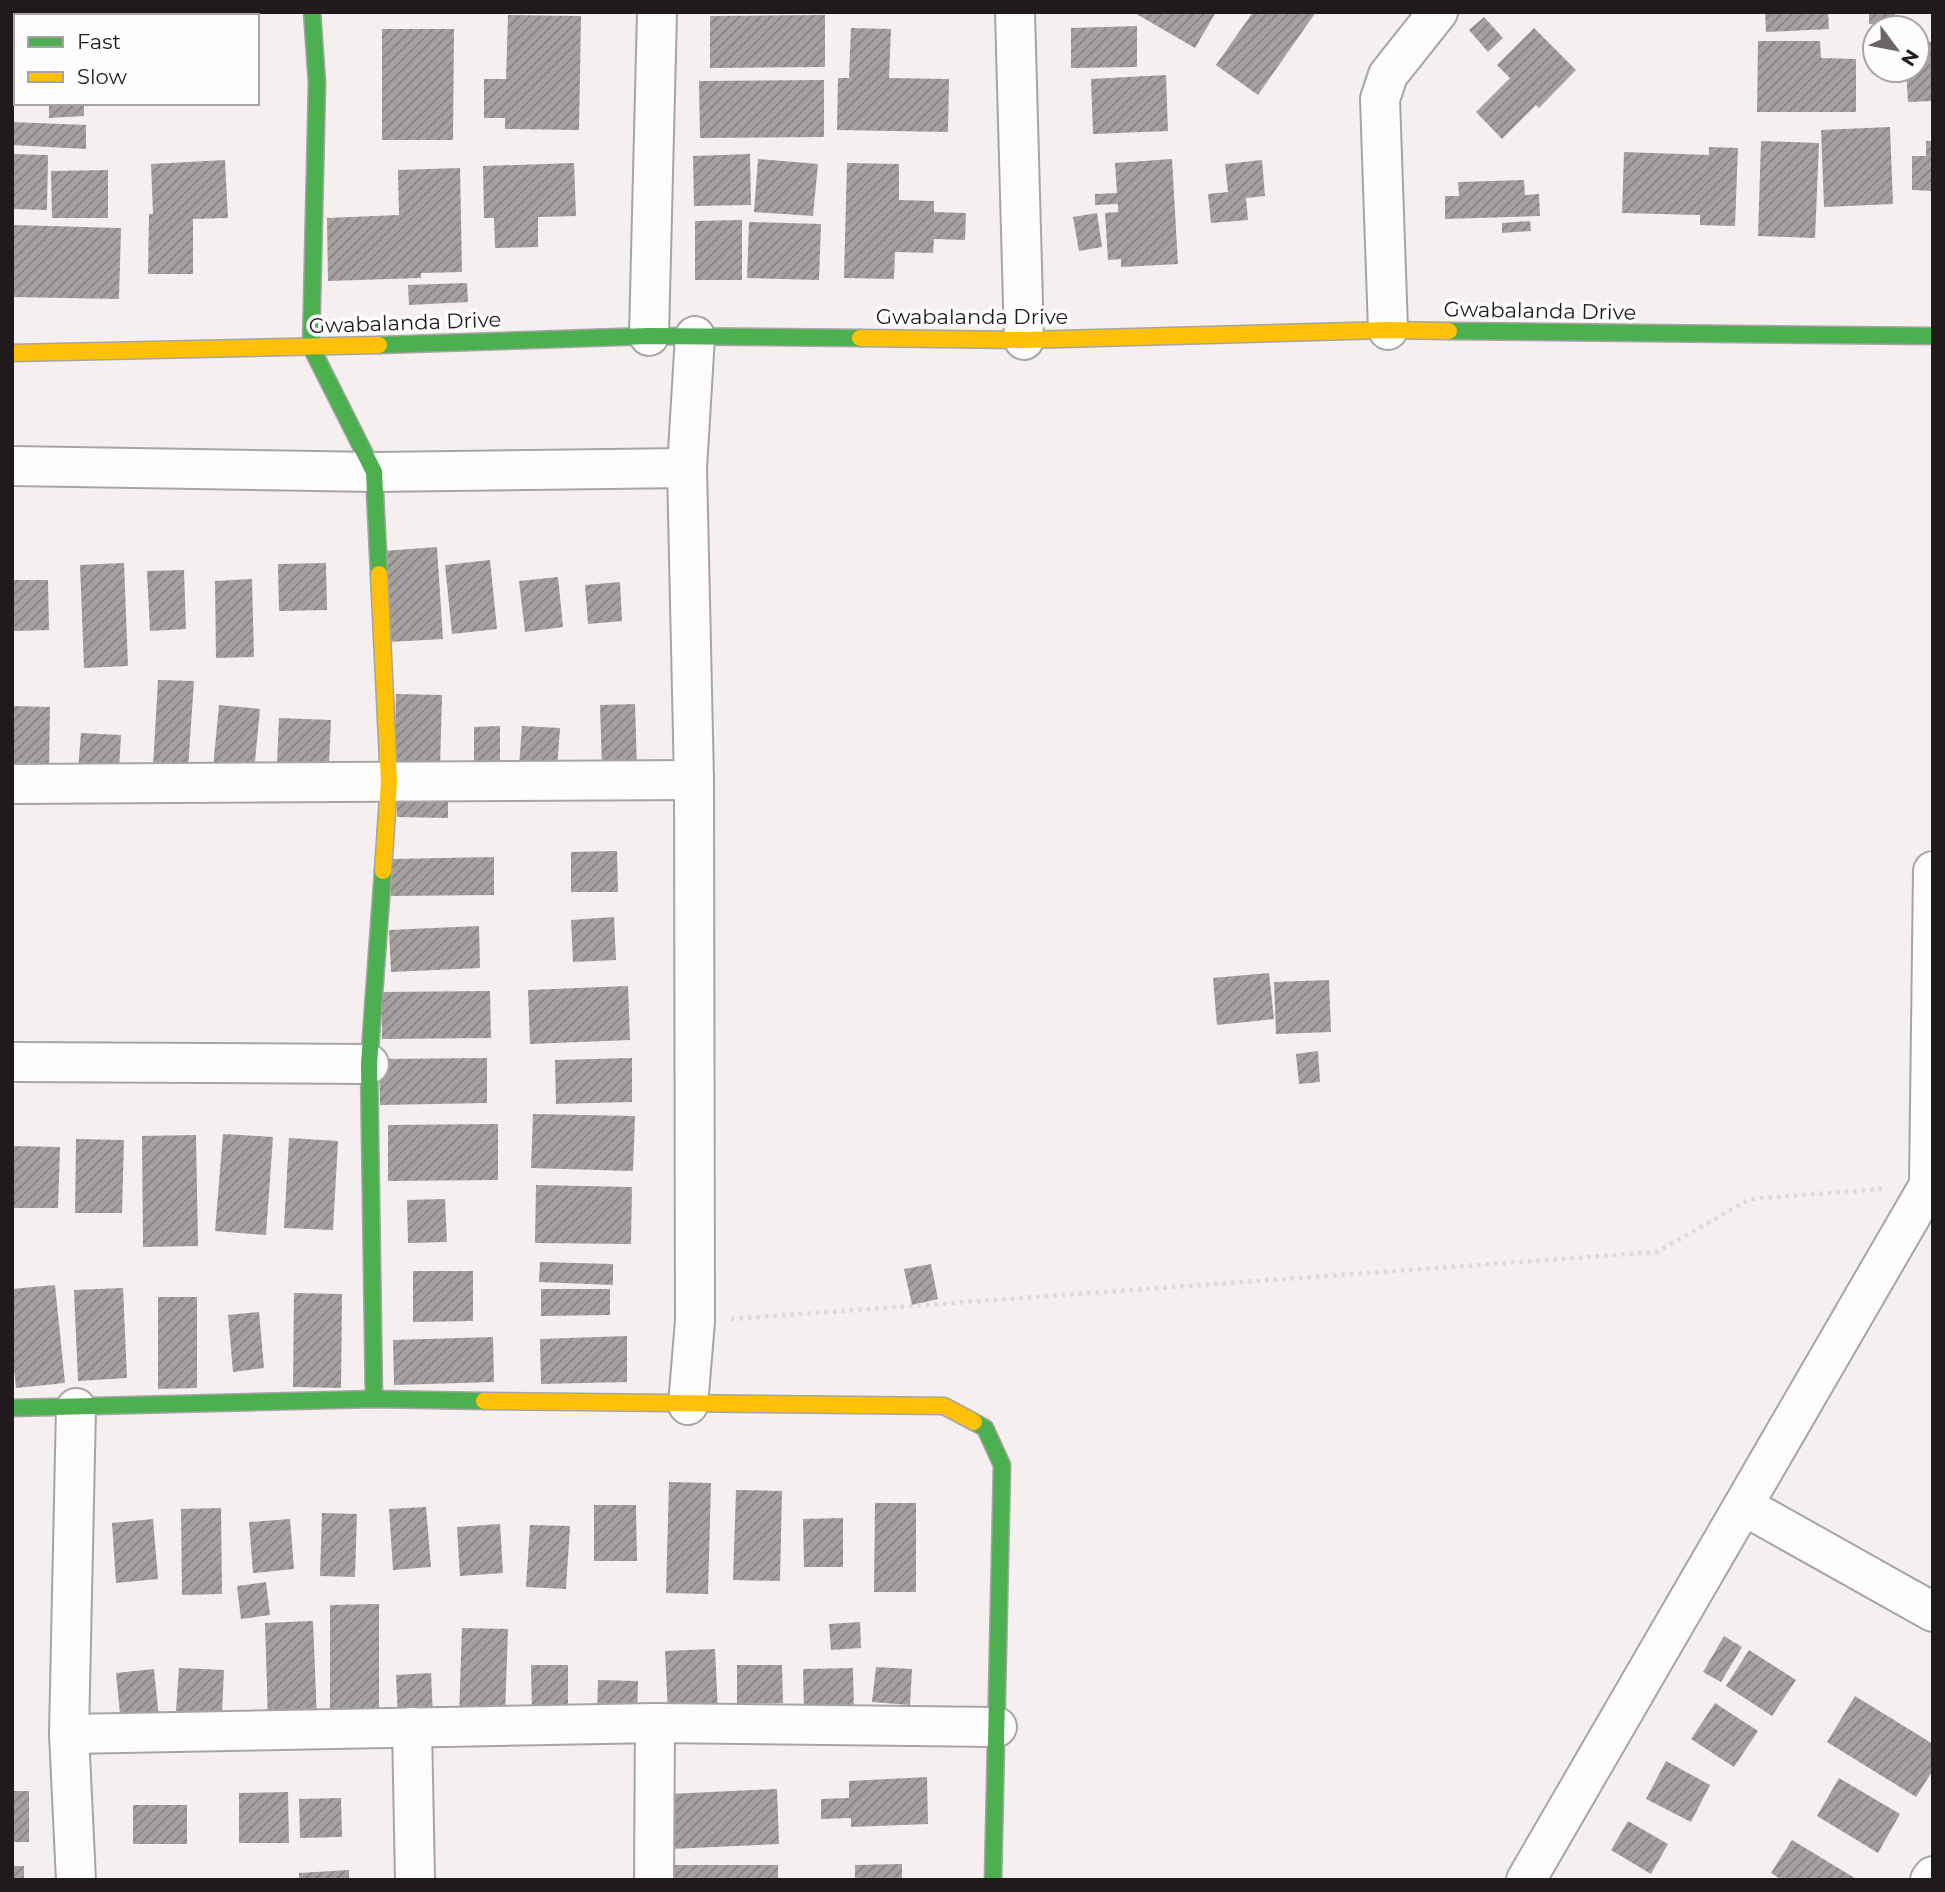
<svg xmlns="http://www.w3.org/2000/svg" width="1945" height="1892" font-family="Montserrat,sans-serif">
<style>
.building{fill:url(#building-hatch)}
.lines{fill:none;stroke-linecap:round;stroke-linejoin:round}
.street-casing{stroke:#a7a4a4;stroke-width:42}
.fast-casing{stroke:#a7a4a4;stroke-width:19}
.slow-casing{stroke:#a7a4a4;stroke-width:19}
.path{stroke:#dcdadb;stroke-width:4.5;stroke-dasharray:3.5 5;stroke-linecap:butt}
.street{stroke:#fefdfd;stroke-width:38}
.fast{stroke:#4caf50;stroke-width:16}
.slow{stroke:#ffc107;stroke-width:16}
.labels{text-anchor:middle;stroke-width:7;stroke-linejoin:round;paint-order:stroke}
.street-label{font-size:21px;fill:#1f1b1c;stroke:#fffdfd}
</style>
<defs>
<pattern id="building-hatch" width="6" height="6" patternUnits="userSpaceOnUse" patternTransform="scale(1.75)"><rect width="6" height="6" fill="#a5a1a1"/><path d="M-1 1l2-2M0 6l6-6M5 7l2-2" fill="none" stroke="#868282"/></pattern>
</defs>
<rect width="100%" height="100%" fill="#f5eff0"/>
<g class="building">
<path d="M1133,12H1216L1195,48Z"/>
<path d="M1253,12H1316L1258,95L1216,65Z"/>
<path d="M1765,12H1828L1829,29L1766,32Z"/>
<path d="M1869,12H1895L1894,25L1869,24Z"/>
<path d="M508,15L581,16L579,130L505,129V118H484V79H506Z"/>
<path d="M825,15V67L710,68V16Z"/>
<path d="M1484,17L1503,38L1488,52L1469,30Z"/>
<path d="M1137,26V67L1071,68V28Z"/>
<path d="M851,28L891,29L889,78L949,79L948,132L837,130L838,78H849Z"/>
<path d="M1534,28L1576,70L1539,108L1536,105L1502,139L1476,112L1510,78L1497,65Z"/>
<path d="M382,29H454L453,140H382Z"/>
<path d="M1758,41H1820L1821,58L1856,59V112H1757Z"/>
<path d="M1933,42V101L1908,102L1906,70H1917V43Z"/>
<path d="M1166,75L1168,131L1093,134L1091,79Z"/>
<path d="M824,80V137L700,138L699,81Z"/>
<path d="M49,103H84V116L49,118Z"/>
<path d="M12,122L86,125V149L12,145Z"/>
<path d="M1890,127L1893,204L1824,207L1821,130Z"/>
<path d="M1761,141L1819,143L1815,238L1758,236Z"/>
<path d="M1926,141H1933V191L1912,190V156H1926Z"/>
<path d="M1709,147L1738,148L1735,226L1700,225V215L1622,213L1624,152L1709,155Z"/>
<path d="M12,154L48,155L47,210L12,209Z"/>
<path d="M750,154L751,205L694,206L693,156Z"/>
<path d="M758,159L818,164L813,216L754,212Z"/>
<path d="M1172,159L1178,264L1121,267V259L1108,260L1105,213L1118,212V204L1095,205V194L1117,193L1115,163Z"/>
<path d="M225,160L228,218L193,219V274H148L149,214H153L151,164Z"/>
<path d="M1262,160L1265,196L1246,198L1248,220L1211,223L1208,194L1228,192L1225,164Z"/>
<path d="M574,163L576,216L538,217V247L495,248L494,218H484L483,166Z"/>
<path d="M847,163L899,164V200L934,201V212L966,213L965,240L934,239L933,253L895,252L894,279L844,278Z"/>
<path d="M460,168L462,272L421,273V278L328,281L327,218L399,215L398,170Z"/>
<path d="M108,170V218H52L51,171Z"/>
<path d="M1524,180L1525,195L1539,194L1540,216L1445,219V196H1459L1458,182Z"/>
<path d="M1097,213L1102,247L1079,251L1073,217Z"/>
<path d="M742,220V280H695V221Z"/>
<path d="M1530,221L1531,231L1502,233V223Z"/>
<path d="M749,222L821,224L819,280L747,278Z"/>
<path d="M12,225L121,228L119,299L12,297Z"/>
<path d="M467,283L468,302L409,305L408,285Z"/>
<path d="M437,547L443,639L389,642L383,551Z"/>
<path d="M490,560L497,629L452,634L445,565Z"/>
<path d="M124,563L128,666L84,668L80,565Z"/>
<path d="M326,563L327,610L279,611L278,564Z"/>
<path d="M184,570L186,629L150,631L147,571Z"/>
<path d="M558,577L563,627L525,632L519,581Z"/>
<path d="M252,579L254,657L216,658L215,581Z"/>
<path d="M12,580H48L49,630L12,631Z"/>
<path d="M620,582L622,621L588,624L585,585Z"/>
<path d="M158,680L194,681L188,769L153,767Z"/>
<path d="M396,694L442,695L440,767L394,766Z"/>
<path d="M635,704L637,767L602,768L600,705Z"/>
<path d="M219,705L260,709L254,772L213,768Z"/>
<path d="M12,706L50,707L49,768H12Z"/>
<path d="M279,718L331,720L329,765L277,763Z"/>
<path d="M500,726V768H474V727Z"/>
<path d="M522,726L560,728L557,770L519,767Z"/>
<path d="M81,733L121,735L119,772L78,770Z"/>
<path d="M397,802H448V818L397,817Z"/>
<path d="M617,851L618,892H571V852Z"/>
<path d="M494,857V895L391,896V859Z"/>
<path d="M614,917L616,960L573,962L571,920Z"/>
<path d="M479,926L480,968L391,972L389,930Z"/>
<path d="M1269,973L1274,1019L1217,1025L1213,978Z"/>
<path d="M1329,980L1331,1032L1276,1034L1274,982Z"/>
<path d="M628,986L630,1040L530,1044L528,990Z"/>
<path d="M490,991L491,1038L382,1039V992Z"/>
<path d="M1318,1051L1320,1082L1299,1084L1296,1054Z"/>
<path d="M487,1058V1103L380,1105L379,1059Z"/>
<path d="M632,1058V1102L556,1104L555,1060Z"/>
<path d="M533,1114L635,1116L633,1171L531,1168Z"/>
<path d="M498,1124V1180L388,1181V1125Z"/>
<path d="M223,1134L273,1137L266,1235L215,1231Z"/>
<path d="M196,1135L198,1246L143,1247L142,1136Z"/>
<path d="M289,1138L338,1141L333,1230L284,1228Z"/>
<path d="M76,1139L124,1140L122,1213H75Z"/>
<path d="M12,1146L60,1147L58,1208H12Z"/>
<path d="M536,1185L632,1187L631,1244L535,1243Z"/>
<path d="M445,1199L447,1242L408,1243L407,1200Z"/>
<path d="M540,1262L613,1264V1285L539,1282Z"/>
<path d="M931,1264L938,1299L912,1305L904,1269Z"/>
<path d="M413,1271H473V1321L413,1322Z"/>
<path d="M55,1285L65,1383L16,1388L12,1349V1289Z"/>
<path d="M123,1288L127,1378L78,1381L74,1290Z"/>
<path d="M541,1289H610V1315L541,1316Z"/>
<path d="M294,1293L342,1294L341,1388L293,1387Z"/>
<path d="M158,1297H197V1388L158,1389Z"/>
<path d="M259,1312L264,1368L233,1372L228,1315Z"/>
<path d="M627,1336V1382L541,1384L540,1339Z"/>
<path d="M493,1337L494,1382L394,1385L393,1340Z"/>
<path d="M669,1482L711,1483L708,1594L666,1593Z"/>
<path d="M736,1490L782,1491L780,1581L733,1580Z"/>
<path d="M875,1503H916V1592H874Z"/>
<path d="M594,1505H636L637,1561H594Z"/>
<path d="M426,1507L431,1567L393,1570L389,1509Z"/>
<path d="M221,1508L222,1594L182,1595L181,1509Z"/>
<path d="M322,1513L357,1514L355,1577L320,1576Z"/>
<path d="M843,1518V1567H804L803,1519Z"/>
<path d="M153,1519L158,1579L116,1583L112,1523Z"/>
<path d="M290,1519L294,1569L253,1573L249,1522Z"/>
<path d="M500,1524L503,1573L460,1576L457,1527Z"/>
<path d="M530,1525L570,1526L566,1589L526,1587Z"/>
<path d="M266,1582L270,1615L241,1619L237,1586Z"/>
<path d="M379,1604V1719L330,1720V1605Z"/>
<path d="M313,1621L317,1720L268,1722L265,1623Z"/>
<path d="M860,1622L861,1648L831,1650L829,1624Z"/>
<path d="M462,1628L508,1629L505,1716L459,1715Z"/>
<path d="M1724,1636L1742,1647L1721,1682L1703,1672Z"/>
<path d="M715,1649L718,1713L668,1714L665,1651Z"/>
<path d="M1749,1650L1796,1680L1772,1716L1726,1686Z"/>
<path d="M531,1665H568V1717H532Z"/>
<path d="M737,1665H782L783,1703L737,1704Z"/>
<path d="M876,1667L912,1669L910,1705L872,1702Z"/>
<path d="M179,1668L224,1670L222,1713L176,1711Z"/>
<path d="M853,1668L854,1712L804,1714L803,1669Z"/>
<path d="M154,1669L159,1719L121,1724L116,1673Z"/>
<path d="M431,1673L433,1716L398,1717L396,1675Z"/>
<path d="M598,1680L638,1681L637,1717L597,1716Z"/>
<path d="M1855,1696L1933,1744V1770L1916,1797L1827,1742Z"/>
<path d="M1715,1703L1758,1731L1734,1767L1691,1739Z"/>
<path d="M1666,1761L1710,1785L1691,1822L1646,1799Z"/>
<path d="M927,1777L928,1824L851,1827V1818L821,1819V1799L849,1798V1781Z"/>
<path d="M1839,1778L1900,1814L1878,1853L1817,1816Z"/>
<path d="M777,1789L779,1844L671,1849L669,1794Z"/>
<rect x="12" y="1791" width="17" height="51"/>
<path d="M288,1792L289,1843H239V1793Z"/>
<path d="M341,1798L342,1837L300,1838L299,1799Z"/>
<rect x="133" y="1805" width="54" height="39"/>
<path d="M1628,1821L1668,1844L1651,1874L1611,1850Z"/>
<path d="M1792,1840L1858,1880H1782L1771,1873Z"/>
<path d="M902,1864V1880H855V1865Z"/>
<rect x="672" y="1865" width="106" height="15"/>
<rect x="12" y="1866" width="12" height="14"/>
<path d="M349,1870V1880H299V1873Z"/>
</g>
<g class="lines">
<defs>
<g id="street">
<path d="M1015,12L1024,340"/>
<path d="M1388,330L1380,99L1388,75L1438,12"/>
<path d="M649,336L657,12"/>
<path d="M12,466L374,472L687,468L695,336"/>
<path d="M687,468L694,780L695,1321L688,1405"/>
<path d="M12,784L694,780"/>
<path d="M12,1062L369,1064"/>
<path d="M1744,1506L1933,1612"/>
<path d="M412,1727L415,1880"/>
<path d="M69,1734L655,1723L997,1727"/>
<path d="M76,1880L69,1734L76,1408"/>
<path d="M654,1880L655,1723"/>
<path d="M1526,1880L1929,1185L1933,871"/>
<path d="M1930,1880L1933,1876"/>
</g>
<g id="fast">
<path d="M312,12L317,83L311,347L374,472L379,574"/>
<path d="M1449,331L1933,336"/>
<path d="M379,345L649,336L860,338"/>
<path d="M374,1399L369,1064L383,871"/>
<path d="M12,1408L374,1399L484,1401"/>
<path d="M974,1422L985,1428L1002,1465L993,1880"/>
</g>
<g id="slow">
<path d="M860,338L1024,340L1388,330L1449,331"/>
<path d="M12,353L379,345"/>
<path d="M379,574L389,782L383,871"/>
<path d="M484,1401L944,1406L974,1422"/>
</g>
</defs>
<use href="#street" class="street-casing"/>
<use href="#fast" class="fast-casing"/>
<use href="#slow" class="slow-casing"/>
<path class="path" d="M731,1319L1657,1252L1750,1199L1882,1189"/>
<use href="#street" class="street"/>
<use href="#fast" class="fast"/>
<use href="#slow" class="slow"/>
</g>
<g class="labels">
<g class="street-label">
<text transform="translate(1540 311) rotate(1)" y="7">Gwabalanda Drive</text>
<text x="972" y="324">Gwabalanda Drive</text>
<text transform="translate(405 323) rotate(-2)" y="7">Gwabalanda Drive</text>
</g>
</g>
<rect width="1945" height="1892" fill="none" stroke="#1f1b1c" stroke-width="28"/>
<rect x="14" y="14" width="245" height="91" fill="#fffdfd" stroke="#a5a3a3" stroke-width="2"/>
<rect x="28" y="37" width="35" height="10" fill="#4caf50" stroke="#a5a3a3" stroke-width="2"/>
<text x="77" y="49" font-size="21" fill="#1f1b1c">Fast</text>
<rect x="28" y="72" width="35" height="10" fill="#ffc107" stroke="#a5a3a3" stroke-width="2"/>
<text x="77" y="84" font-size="21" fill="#1f1b1c">Slow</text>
<g transform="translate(1896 49) rotate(122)"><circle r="33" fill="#fffdfd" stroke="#a5a3a3" stroke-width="2"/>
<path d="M0-5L12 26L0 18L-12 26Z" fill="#6a6566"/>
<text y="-10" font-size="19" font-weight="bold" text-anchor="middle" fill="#1f1b1c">N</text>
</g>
</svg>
